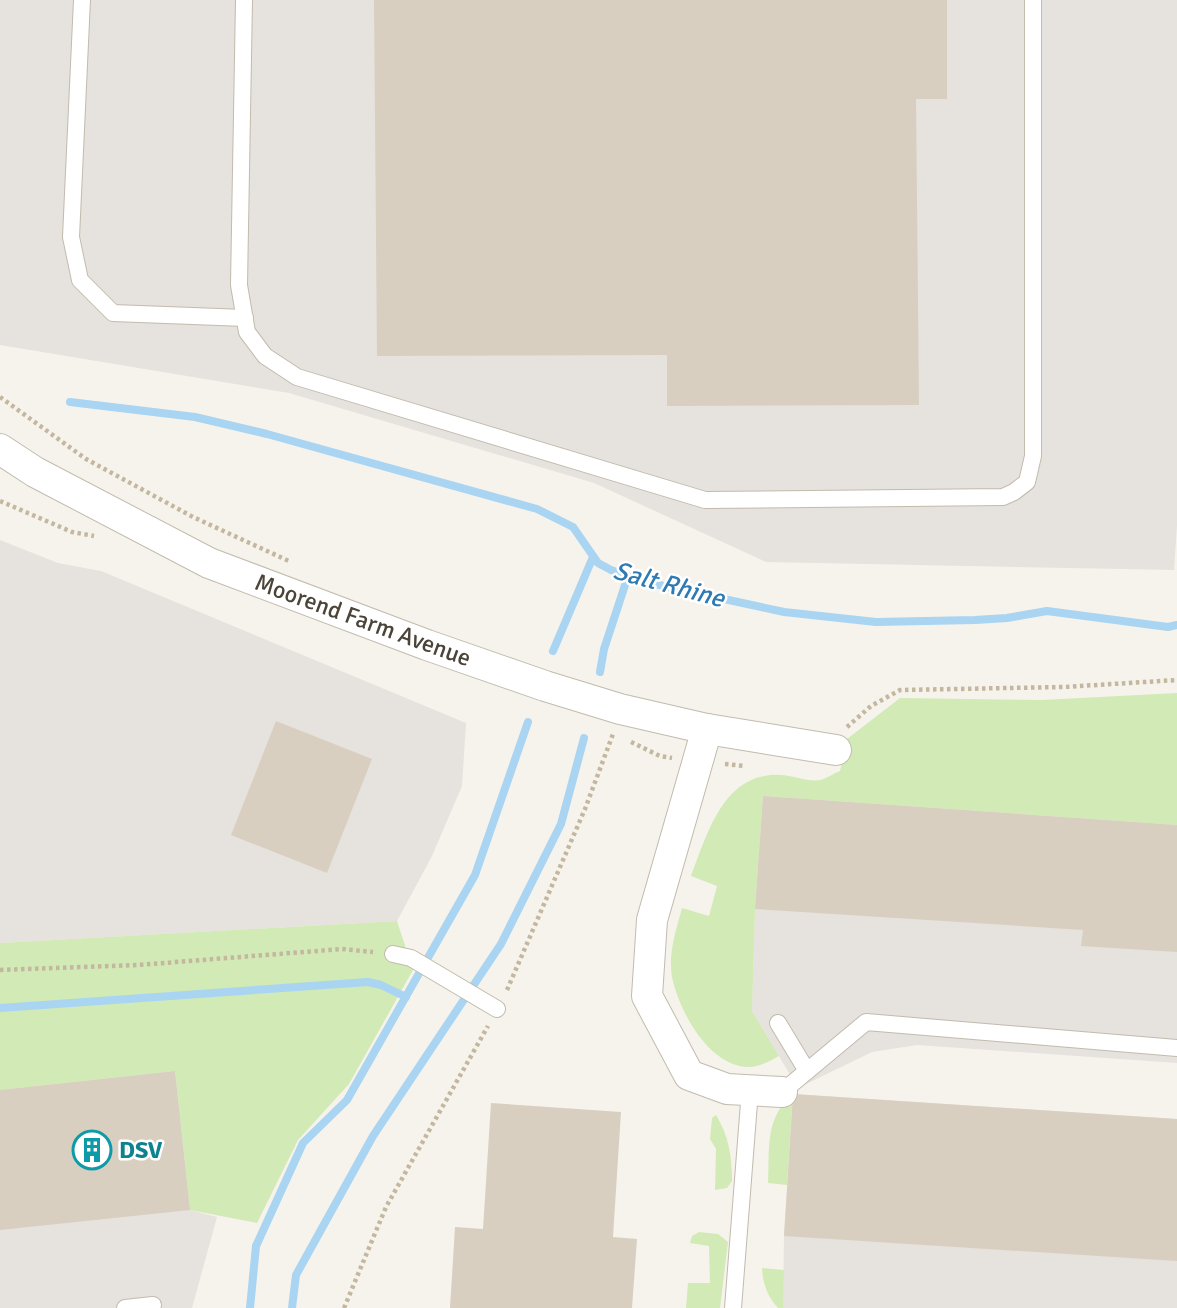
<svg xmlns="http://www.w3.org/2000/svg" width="1177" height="1308" font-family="Signika,sans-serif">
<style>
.industrial{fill:#e6e2dd}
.green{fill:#d2eab5}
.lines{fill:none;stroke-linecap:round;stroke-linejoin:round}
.stream{stroke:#a9d4f2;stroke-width:8}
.building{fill:#d8cfc1}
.lane-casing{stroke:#c2bbae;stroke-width:18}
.street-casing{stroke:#c2bbae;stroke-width:32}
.path{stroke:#c4b79f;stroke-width:4.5;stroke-dasharray:3.5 3.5;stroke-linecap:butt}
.lane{stroke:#fff;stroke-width:16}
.street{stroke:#fff;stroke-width:30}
.labels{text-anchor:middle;stroke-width:5;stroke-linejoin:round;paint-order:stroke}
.street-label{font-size:24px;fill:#4b4439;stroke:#fff}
.culture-label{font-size:24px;font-weight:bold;fill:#0d838f;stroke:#fff;text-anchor:start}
.water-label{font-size:26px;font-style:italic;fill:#2e7ab2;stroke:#fff}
</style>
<rect width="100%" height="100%" fill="#f6f3ec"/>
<g class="industrial">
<path d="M0,0H1177V525L1174,570L766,562L594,483L289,393L0,345Z"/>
<path d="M0,540L58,563L101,571L466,723L462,786L432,856L397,921L0,943Z"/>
<path d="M763,796L1177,825V1063L917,1045L872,1052L798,1088L752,1011L755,909Z"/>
<path d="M175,1071L190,1210L217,1217L192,1308H0V1090Z"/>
<path d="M793,1094L1177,1119V1308H783L784,1236Z"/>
</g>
<g class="green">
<path d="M1177,693V825L763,796L755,909L752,1011L779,1056C770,1061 759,1067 749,1067C709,1067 679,1011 672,977C668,954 676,930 682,908L709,916L717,886L691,876C708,832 724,771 782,775C794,776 809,782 820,780C826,779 834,773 840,771L847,739L900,698L1042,700Z"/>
<path d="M397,921L413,970L349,1084L298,1140L257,1223L190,1210L175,1071L0,1090V943Z"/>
<path d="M793,1094L787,1185L768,1183C770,1148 764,1119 793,1094Z"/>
<path d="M716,1115C729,1136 732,1157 732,1181L727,1188L715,1190L716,1149L710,1139L712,1118Z"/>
<path d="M699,1232L718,1234L728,1242L720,1308H686L688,1283H710L709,1246L690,1243L692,1236Z"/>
<path d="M762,1268L784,1270L783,1308H778C767,1296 763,1284 762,1268Z"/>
</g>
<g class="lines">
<g class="stream">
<path d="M70,402L195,417L267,434L537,509L573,527L598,563L611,570L645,582L784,612L876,622L975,620L1007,618L1047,611L1168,627L1177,625"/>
<path d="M553,651L593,557"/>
<path d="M600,672L604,649L628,576"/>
<path d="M0,1008L368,982L381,985L406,997"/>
<path d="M250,1308L256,1246L303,1143L347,1100L475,875L528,722"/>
<path d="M292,1308L296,1275L373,1136L501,944L561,824L584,738"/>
</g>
</g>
<g class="building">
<path d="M374,0H947V99H916L919,405L667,406V355L377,356Z"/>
<path d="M276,721L372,759L327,873L231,835Z"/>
<path d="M763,796L1177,825V952L1081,946L1083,930L755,909Z"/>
<path d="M175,1071L190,1210L0,1230V1090Z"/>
<path d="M793,1094L1177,1119V1261L784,1236Z"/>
<path d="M491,1103L621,1112L613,1237L637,1239L632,1308H450L455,1227L483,1229Z"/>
</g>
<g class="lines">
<defs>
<g id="lane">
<path d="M82,0L71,237L80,280L113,313L245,318"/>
<path d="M244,0L239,285L247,332L265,356L297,377L705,500L1003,497L1014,492L1027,482L1033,456V0"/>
<path d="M393,954L411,958L497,1009"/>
<path d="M778,1023L807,1071"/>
<path d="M782,1092L866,1022L1177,1048"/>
<path d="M125,1308L153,1305"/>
<path d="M733,1308L750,1090"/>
</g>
<g id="street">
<path d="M0,449L35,472L209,563L427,645L545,686L620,709L707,729L836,750"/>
<path d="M707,729L652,920L647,996L689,1075L727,1089L782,1092"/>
</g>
</defs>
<use href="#lane" class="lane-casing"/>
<use href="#street" class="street-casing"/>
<g class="path">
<path d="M0,397L86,459L193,517L291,562"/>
<path d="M0,501L72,532L94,536"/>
<path d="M847,727L871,706L900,690L1064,687L1177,680"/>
<path d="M631,742L660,756L672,758"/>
<path d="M725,764L745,766"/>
<path d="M0,970L138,965L342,949L373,952"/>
<path d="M507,990L585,809L613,734"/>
<path d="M344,1308L386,1207L488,1026"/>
</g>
<use href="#lane" class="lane"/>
<use href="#street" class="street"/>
</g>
<defs>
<symbol id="building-ring" viewBox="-11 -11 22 22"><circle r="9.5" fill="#fff" stroke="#0f9aa8" stroke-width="1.5"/><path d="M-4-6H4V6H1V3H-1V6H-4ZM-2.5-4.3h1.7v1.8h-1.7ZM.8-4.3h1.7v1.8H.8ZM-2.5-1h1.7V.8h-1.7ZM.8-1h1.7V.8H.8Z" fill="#0f9aa8"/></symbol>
</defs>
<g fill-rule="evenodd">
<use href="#building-ring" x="70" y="1128" width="44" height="44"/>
</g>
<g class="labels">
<g class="street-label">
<text transform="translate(363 620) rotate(20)" y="8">Moorend Farm Avenue</text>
</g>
<g class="culture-label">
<text x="119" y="1158">DSV</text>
</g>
<g class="water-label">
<text transform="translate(669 584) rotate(15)" y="9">Salt Rhine</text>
</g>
</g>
</svg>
